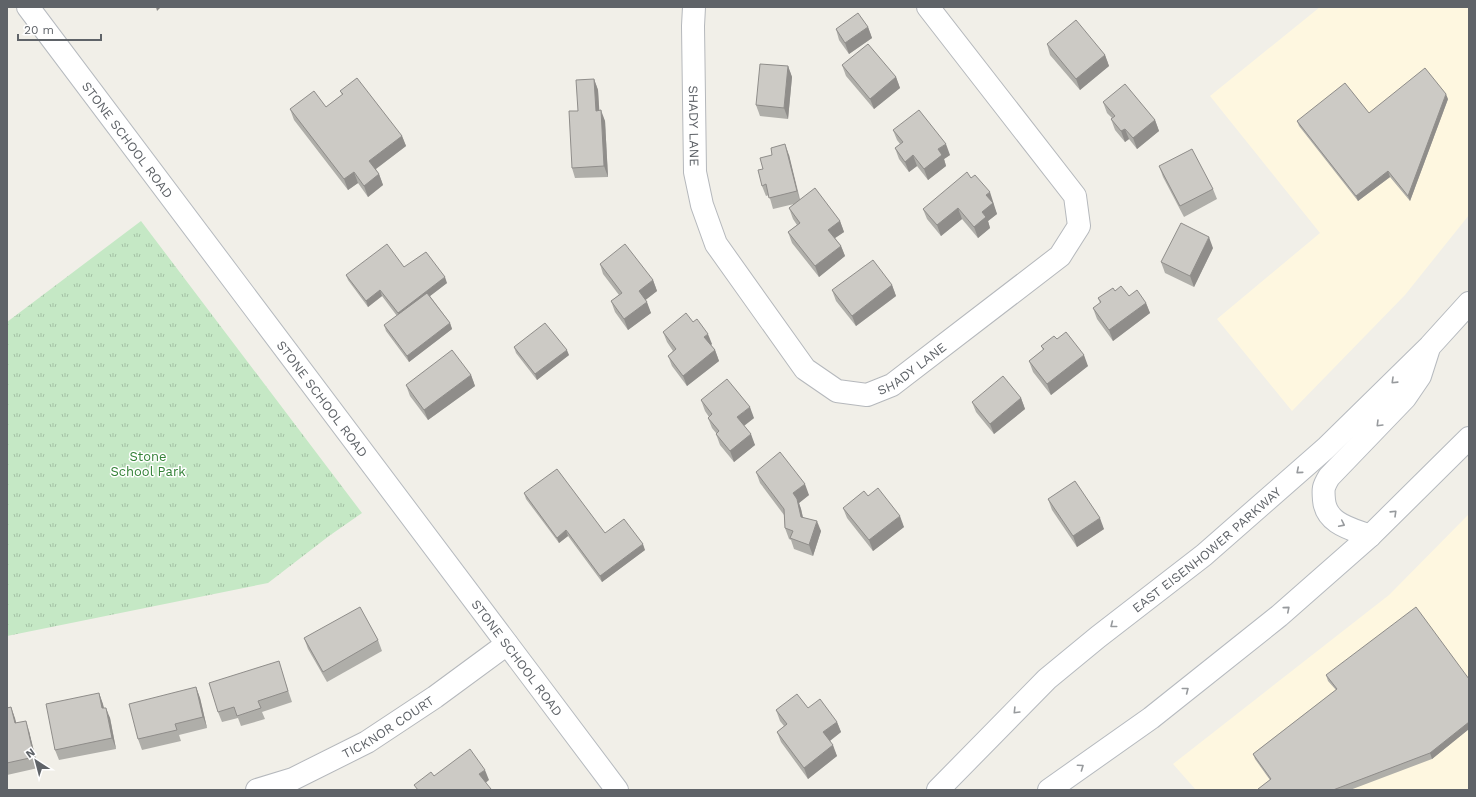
<svg xmlns="http://www.w3.org/2000/svg" width="1476" height="797" font-family="'Work Sans',sans-serif">
<style>
.commercial{fill:#fef7e0}
.grass{fill:url(#grass-tufts)}
.lines{fill:none;stroke-linecap:round;stroke-linejoin:round}
.street-casing{stroke:#b5b8bc;stroke-width:24}
.secondary-casing{stroke:#b6babf;stroke-width:24}
.street{stroke:#fff;stroke-width:22}
.secondary{stroke:#fff;stroke-width:22}
.wall{fill:#afaea9}
.shaded-wall{fill:#8f8d8a}
.building{fill:#cccac5;stroke:#8f8d8a}
.oneway{stroke:#979a9d}
.labels{text-anchor:middle;stroke-width:3;stroke-linejoin:round;paint-order:stroke}
.street-label{font-size:13px;fill:#5f6368;stroke:#fff}
.park-label{font-size:13px;fill:#348238;stroke:#fff}
</style>
<defs>
<pattern id="grass-tufts" width="24" height="20" patternUnits="userSpaceOnUse"><rect width="24" height="20" fill="#c5e8c5"/><path d="M3 7l-1-3M5 7V3M7 7l1-3M15 17l-1-3M17 17v-4M19 17l1-3" fill="none" stroke="#a3c0a4"/></pattern>
</defs>
<rect width="100%" height="100%" fill="#f1efe8"/>
<g class="commercial">
<path d="M1320,7H1469V215L1405,295L1292,411L1217,319L1320,233L1210,96Z"/>
<path d="M1469,514V790H1196L1173,764L1389,595Z"/>
</g>
<path class="grass" d="M141,221L362,513L329,536L268,583L7,636V322Z"/>
<g class="lines">
<defs>
<g id="street">
<path id="s1" d="M694,7L693,26L695,172L702,205L716,244L805,369L837,391L867,395L892,385L1060,256L1079,226L1075,196L928,7"/>
<path id="s2" d="M257,790L293,779L367,742L435,697L507,644"/>
</g>
<g id="secondary">
<path id="s3" d="M28,7L617,790"/>
<path d="M1370,536C1352,529 1326,524 1324,500C1323,489 1323,487 1329,477L1405,398L1420,376L1428,351"/>
<path id="s4" d="M938,790L1047,679L1098,637L1204,555L1326,448L1430,346L1469,303"/>
<path d="M1049,790L1151,718L1279,616L1370,536L1469,438"/>
</g>
</defs>
<use href="#street" class="street-casing"/>
<use href="#secondary" class="secondary-casing"/>
<use href="#street" class="street"/>
<use href="#secondary" class="secondary"/>
</g>
<g class="wall">
<path d="M868,27L872,38L849,54L839,40L836,29Z"/>
<path d="M1047,44L1105,55L1109,66L1080,90L1050,55Z"/>
<path d="M842,65L896,77L900,88L874,109L846,76Z"/>
<path d="M788,66L792,77L788,119L760,116L756,105Z"/>
<path d="M594,79L598,90L599,110L605,121L608,177L575,178L572,168L578,111Z"/>
<path d="M340,91L402,136L406,146L376,169L379,174L383,185L368,197L358,183L348,190L294,120L290,109L326,107L342,95Z"/>
<path d="M1448,99L1410,201L1390,177L1358,201L1299,126L1297,121L1369,113Z"/>
<path d="M1103,102L1155,120L1159,131L1137,149L1129,139L1125,142L1115,130L1111,119L1112,118L1107,113Z"/>
<path d="M893,130L950,155L944,159L946,166L928,180L917,166L909,172L899,159L895,148L900,144L897,140Z"/>
<path d="M789,155L800,199L840,221L844,232L835,238L841,246L845,256L819,277L792,243L788,232L797,225L793,219L789,208L794,204L773,209L769,195L766,196L762,186L763,169Z"/>
<path d="M1159,166L1213,189L1217,199L1184,217L1163,177Z"/>
<path d="M994,203L993,204L997,214L988,221L990,228L978,238L962,219L941,236L927,219L923,209Z"/>
<path d="M1213,248L1194,287L1165,273L1161,262Z"/>
<path d="M600,264L653,280L657,291L645,300L651,313L628,330L615,312L611,301L619,295L603,274Z"/>
<path d="M404,267L447,283L430,296L450,323L452,329L409,362L386,331L384,325L397,316L382,296L368,307L348,280L346,275Z"/>
<path d="M892,285L896,296L856,326L836,301L832,290Z"/>
<path d="M1115,291L1146,303L1150,313L1113,341L1097,319L1093,308L1100,303L1098,298Z"/>
<path d="M663,332L712,344L711,345L715,350L719,361L687,386L672,366L668,356L673,351L667,342Z"/>
<path d="M1057,339L1088,366L1051,395L1033,372L1029,361L1043,350L1041,346Z"/>
<path d="M514,347L569,355L537,380L516,353Z"/>
<path d="M471,375L475,386L428,420L410,396L406,385Z"/>
<path d="M1021,398L1025,409L994,434L976,412L972,402Z"/>
<path d="M701,400L754,418L744,426L755,445L734,462L720,445L716,434V433L712,428L708,418L709,417L705,411Z"/>
<path d="M756,472L809,495L799,503L801,509L803,517L821,531L813,556L794,549L791,540L789,539L785,528L784,515L760,483Z"/>
<path d="M524,493L605,533L645,550L602,582L568,536L559,543L526,499Z"/>
<path d="M868,496L904,527L873,551L847,518L843,508Z"/>
<path d="M1048,499L1104,529L1077,547L1052,510Z"/>
<path d="M304,638L378,640L382,651L327,682L308,649Z"/>
<path d="M282,672L292,702L262,712L265,719L241,726L238,718L222,722L218,712Z"/>
<path d="M1326,675L1469,679V729L1432,759L1350,790H1258V789L1270,780L1255,759L1253,754L1336,690L1328,681Z"/>
<path d="M196,687L200,698L207,728L179,735L181,741L142,750L138,739Z"/>
<path d="M99,693L104,708L110,718L116,749L59,760L55,750Z"/>
<path d="M11,707L16,723L29,731L38,768L7,775V708Z"/>
<path d="M808,708L837,722L841,732L830,741L837,756L808,779L781,742L777,732L784,726L780,721L776,710Z"/>
</g>
<g class="shaded-wall">
<path d="M156,7H161L157,11Z"/>
<path d="M868,27L872,38L849,54L845,43Z"/>
<path d="M1105,55L1109,66L1080,90L1076,79Z"/>
<path d="M788,66L792,77L788,119L784,108Z"/>
<path d="M896,77L900,88L874,109L870,99Z"/>
<path d="M594,79L598,90L600,121L596,111Z"/>
<path d="M1446,94L1448,99L1410,201L1408,196Z"/>
<path d="M601,110L605,121L608,177L604,166Z"/>
<path d="M1155,120L1159,131L1137,149L1133,138Z"/>
<path d="M1125,129L1129,139L1125,142L1121,131Z"/>
<path d="M402,136L406,146L373,171L369,161Z"/>
<path d="M785,144L789,155L800,202L797,191Z"/>
<path d="M946,144L950,155L944,159L946,166L928,180L924,169L938,149Z"/>
<path d="M913,155L917,166L909,172L905,162Z"/>
<path d="M1388,171L1390,177L1358,201L1356,196Z"/>
<path d="M354,172L358,183L348,190L344,179Z"/>
<path d="M379,174L383,185L368,197L364,186Z"/>
<path d="M990,192L997,214L988,221L990,228L978,238L974,227L982,212L986,195Z"/>
<path d="M958,208L962,219L941,236L937,225Z"/>
<path d="M840,221L844,232L832,240L828,230Z"/>
<path d="M1209,237L1213,248L1194,287L1190,276Z"/>
<path d="M841,246L845,256L819,277L815,266Z"/>
<path d="M445,277L447,283L400,319L398,313Z"/>
<path d="M653,280L657,291L643,302L639,291Z"/>
<path d="M892,285L896,296L856,326L852,316Z"/>
<path d="M380,290L382,296L368,307L366,301Z"/>
<path d="M647,302L651,313L628,330L624,319Z"/>
<path d="M1146,303L1150,313L1113,341L1109,330Z"/>
<path d="M450,323L452,329L409,362L407,356Z"/>
<path d="M708,334L712,344L708,348L704,337Z"/>
<path d="M567,350L569,355L537,380L535,374Z"/>
<path d="M715,350L719,361L687,386L683,376Z"/>
<path d="M1084,355L1088,366L1051,395L1047,384Z"/>
<path d="M471,375L475,386L428,420L424,410Z"/>
<path d="M1021,398L1025,409L994,434L990,424Z"/>
<path d="M750,407L754,418L741,428L737,417Z"/>
<path d="M751,434L755,445L734,462L730,451Z"/>
<path d="M805,484L809,495L799,503L801,509L805,528L793,493Z"/>
<path d="M900,516L904,527L873,551L869,540Z"/>
<path d="M1100,518L1104,529L1077,547L1073,536Z"/>
<path d="M817,521L821,531L813,556L809,545Z"/>
<path d="M566,530L568,536L559,543L557,538Z"/>
<path d="M643,544L645,550L602,582L600,576Z"/>
<path d="M196,687L200,698L207,728L203,717Z"/>
<path d="M99,693L103,704L106,719L102,708Z"/>
<path d="M11,707L15,718L19,734L15,723Z"/>
<path d="M106,708L110,718L116,749L112,738Z"/>
<path d="M26,721L29,731L38,768L34,757Z"/>
<path d="M837,722L841,732L827,743L823,732Z"/>
<path d="M1469,722V729L1432,759L1430,753Z"/>
<path d="M833,745L837,756L808,779L804,768Z"/>
<path d="M485,770L489,780L483,785L479,774Z"/>
</g>
<g class="building">
<path d="M858,13L868,27L845,43L836,29Z"/>
<path d="M1076,20L1105,55L1076,79L1047,44Z"/>
<path d="M868,44L896,77L870,99L842,65Z"/>
<path d="M760,64L788,66L784,108L756,105Z"/>
<path d="M1425,68L1446,94L1408,196L1388,171L1356,196L1297,121L1345,83L1369,113Z"/>
<path d="M357,78L402,136L369,161L379,174L364,186L354,172L344,179L290,109L314,91L326,107L343,94L340,91Z"/>
<path d="M594,79L596,111L601,110L604,166L572,168L569,111H578L576,80Z"/>
<path d="M1125,84L1155,120L1133,138L1125,129L1121,131L1111,119L1115,116L1103,102Z"/>
<path d="M919,110L946,144L938,149L942,155L924,169L913,155L905,162L895,148L903,142L893,130Z"/>
<path d="M785,144L797,191L769,198L766,184L762,186L758,170L763,169L760,158L772,155L771,148Z"/>
<path d="M1192,149L1213,189L1180,206L1159,166Z"/>
<path d="M967,172L971,178L975,175L990,192L986,195L993,203L982,212L986,217L974,227L958,208L937,225L923,209Z"/>
<path d="M815,188L840,221L828,230L841,246L815,266L788,232L800,223L789,208Z"/>
<path d="M1181,223L1209,237L1190,276L1161,262Z"/>
<path d="M387,244L404,267L426,252L445,277L398,313L380,290L366,301L346,275Z"/>
<path d="M625,244L653,280L639,291L647,302L624,319L611,301L622,293L600,264Z"/>
<path d="M873,260L892,285L852,316L832,290Z"/>
<path d="M1121,286L1129,296L1137,290L1146,303L1109,330L1093,308L1101,302L1098,298L1113,288L1115,291Z"/>
<path d="M427,293L450,323L407,356L384,325Z"/>
<path d="M686,313L693,322L697,319L708,334L704,337L715,350L683,376L668,356L676,349L663,332Z"/>
<path d="M545,323L567,350L535,374L514,347Z"/>
<path d="M1066,332L1084,355L1047,384L1029,361L1044,349L1041,346L1054,336L1057,339Z"/>
<path d="M452,350L471,375L424,410L406,385Z"/>
<path d="M1003,376L1021,398L990,424L972,402Z"/>
<path d="M727,379L750,407L737,417L751,434L730,451L716,434L719,431L708,418L712,414L701,400Z"/>
<path d="M780,452L805,484L793,493L797,499L801,517L817,521L809,545L790,538L793,531L785,528L784,509L756,472Z"/>
<path d="M557,469L605,533L624,519L643,544L600,576L566,530L557,538L524,493Z"/>
<path d="M1075,481L1100,518L1073,536L1048,499Z"/>
<path d="M878,488L900,516L869,540L843,508L864,491L868,496Z"/>
<path d="M360,607L378,640L323,672L304,638Z"/>
<path d="M1416,607L1469,679V722L1430,753L1333,790H1258V789L1271,779L1253,754L1337,689L1326,675Z"/>
<path d="M279,661L288,691L258,701L261,708L237,716L234,707L218,712L209,683Z"/>
<path d="M196,687L203,717L175,724L177,730L138,739L129,704Z"/>
<path d="M99,693L102,708H106L112,738L55,750L46,704Z"/>
<path d="M797,694L808,708L820,699L837,722L823,732L833,745L804,768L777,732L787,724L776,710Z"/>
<path d="M11,707L15,723L26,721L34,757L7,763V708Z"/>
<path d="M470,749L485,770L479,774L491,789L489,790H418L414,785L431,772L434,776Z"/>
</g>
<defs><path id="oneway-chevron" d="M-2-3.5L2.5 0L-2 3.5" fill="none" stroke-width="1.6" stroke-linecap="round" stroke-linejoin="round"/></defs>
<g class="oneway">
<use href="#oneway-chevron" transform="translate(1394 381) rotate(136)"/>
<use href="#oneway-chevron" transform="translate(1379 424) rotate(135)"/>
<use href="#oneway-chevron" transform="translate(1299 471) rotate(139)"/>
<use href="#oneway-chevron" transform="translate(1394 513) rotate(-44)"/>
<use href="#oneway-chevron" transform="translate(1342 524) rotate(26)"/>
<use href="#oneway-chevron" transform="translate(1287 609) rotate(-41)"/>
<use href="#oneway-chevron" transform="translate(1113 625) rotate(142)"/>
<use href="#oneway-chevron" transform="translate(1186 690) rotate(-38)"/>
<use href="#oneway-chevron" transform="translate(1016 711) rotate(134)"/>
<use href="#oneway-chevron" transform="translate(1081 767) rotate(-35)"/>
</g>
<g class="labels">
<g class="street-label">
<text dy="5" stroke="none"><textPath href="#s1" startOffset="119">SHADY LANE</textPath></text>
<text dy="5" stroke="none"><textPath href="#s3" startOffset="166">STONE SCHOOL ROAD</textPath></text>
<text dy="5" stroke="none"><textPath href="#s1" startOffset="515">SHADY LANE</textPath></text>
<text dy="5" stroke="none"><textPath href="#s3" startOffset="490">STONE SCHOOL ROAD</textPath></text>
<text dy="5" stroke="none"><textPath href="#s4" startOffset="361">EAST EISENHOWER PARKWAY</textPath></text>
<text dy="5" stroke="none"><textPath href="#s3" startOffset="814">STONE SCHOOL ROAD</textPath></text>
<text dy="5" stroke="none"><textPath href="#s2" startOffset="146">TICKNOR COURT</textPath></text>
</g>
<g class="park-label">
<text x="148" y="461">Stone<tspan x="148" dy="15">School Park</tspan></text>
</g>
</g>
<rect width="1476" height="797" fill="none" stroke="#5f6368" stroke-width="16"/>
<g transform="translate(36 761) rotate(324)" stroke="#ffffff" stroke-width="3" paint-order="stroke">
<path d="M0-3L7 15L0 10L-7 15Z" fill="#5f6368"/>
<text y="-6" font-size="11" font-weight="bold" text-anchor="middle" fill="#5f6368">N</text>
</g>
<path d="M18 34v6h83v-6" fill="none" stroke="#5f6368" stroke-width="2"/>
<text x="24" y="34" font-size="12" fill="#5f6368" stroke="#ffffff" stroke-width="3" paint-order="stroke">20 m</text>
</svg>
